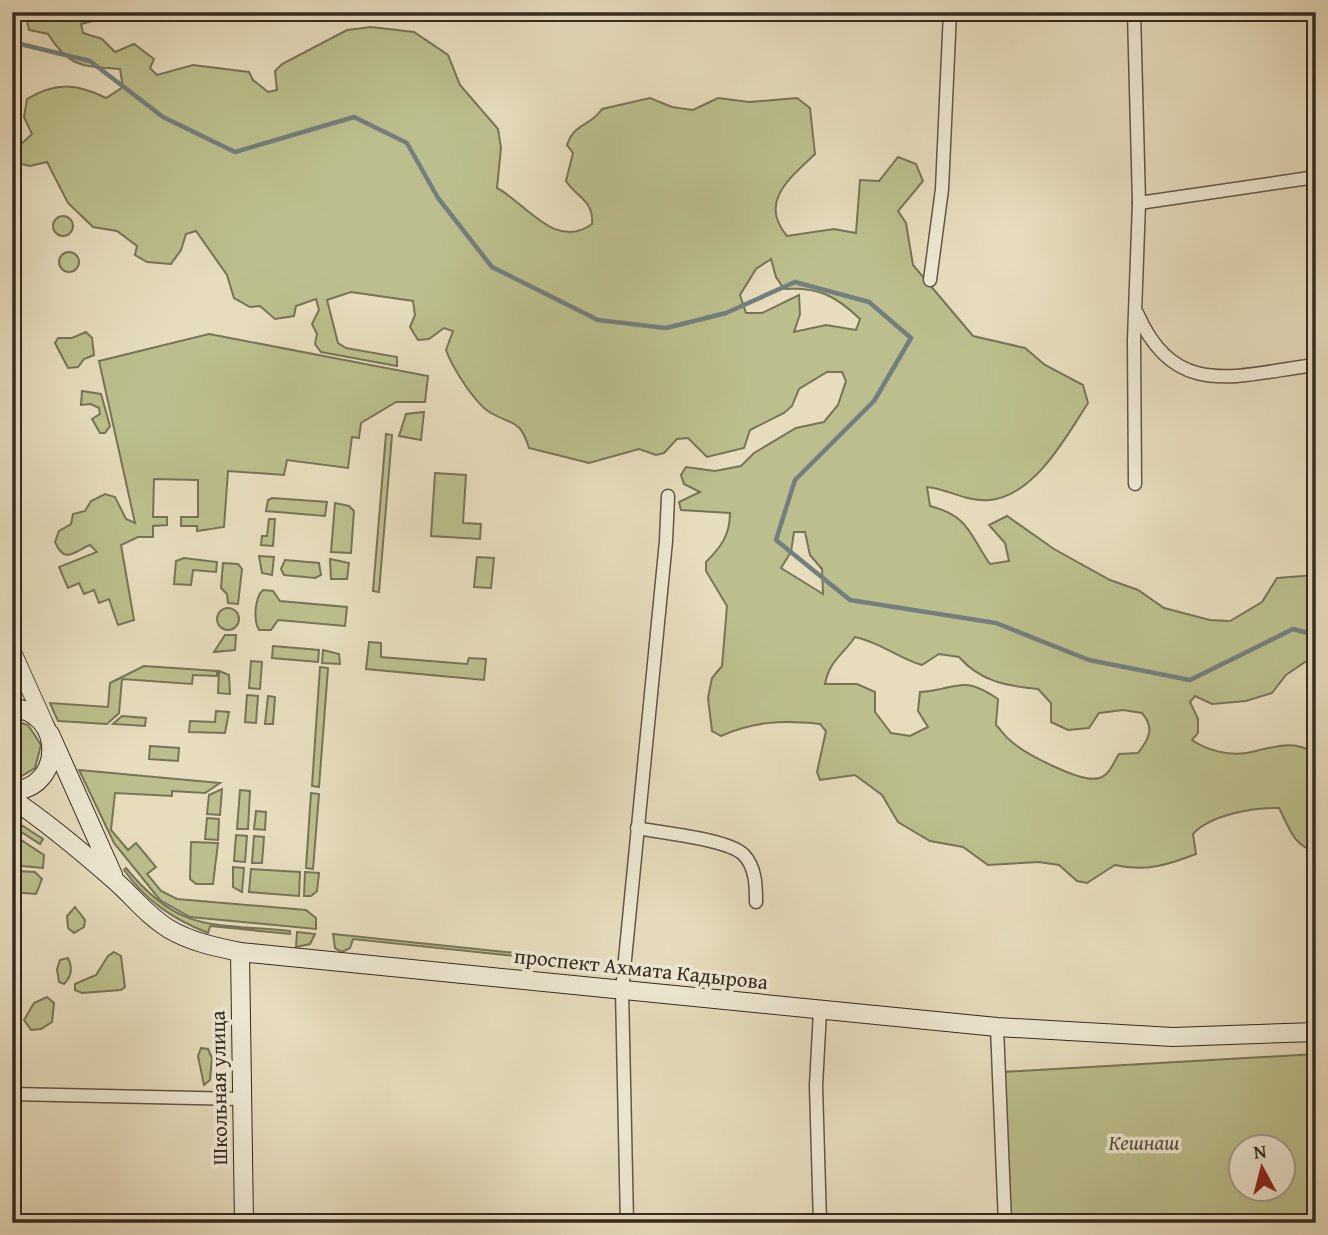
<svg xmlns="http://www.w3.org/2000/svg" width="1328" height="1235" font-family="'Gentium Book Plus',serif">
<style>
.green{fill:#bcbf8d;stroke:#787458;stroke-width:2;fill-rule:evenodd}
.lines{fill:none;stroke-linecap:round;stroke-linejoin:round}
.stream{stroke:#737f7e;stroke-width:4.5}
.minor-casing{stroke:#625749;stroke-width:15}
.tertiary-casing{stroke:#625749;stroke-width:18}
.secondary-casing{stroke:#352a22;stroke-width:20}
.minor{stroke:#efe9d4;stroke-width:12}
.tertiary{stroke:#efe9d4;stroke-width:16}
.secondary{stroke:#efe9d4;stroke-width:18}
.labels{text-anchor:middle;stroke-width:7;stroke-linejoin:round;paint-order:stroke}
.street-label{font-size:21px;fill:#352a22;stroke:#efe9d4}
.park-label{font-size:21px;font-style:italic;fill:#574f3d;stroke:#efe9d4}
</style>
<rect width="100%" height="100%" fill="#e7ddbd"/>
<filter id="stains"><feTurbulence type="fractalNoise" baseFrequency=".00286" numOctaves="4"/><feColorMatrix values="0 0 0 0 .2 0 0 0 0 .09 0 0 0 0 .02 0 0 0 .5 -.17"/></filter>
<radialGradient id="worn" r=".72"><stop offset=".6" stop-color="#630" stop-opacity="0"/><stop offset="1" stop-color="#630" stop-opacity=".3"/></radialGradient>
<g class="green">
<path d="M25,12H100L101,19L81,24L83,33L102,39L115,52L134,44L154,59L150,68L157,75L193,65L249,72L253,80L268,92L277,90L275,71L282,64L347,30L371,27L414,32L448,55L460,85L498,129L501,148L497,188C526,203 555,251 592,224C594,200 577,198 566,181L573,153L567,145C575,122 590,127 602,109L650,98L672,107L693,110L718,98L749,102L797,98L810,108L815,154C790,178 758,202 787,236L834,229L856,233L860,180L879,181L898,157L916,164L923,181L898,211L906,223L913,265L973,336L1025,348L1045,365L1083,385L1088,403C1066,437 1035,495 990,500C965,502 949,489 927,487L930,506C969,516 969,534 990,564L1009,561L1005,543L989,525L1007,516L1054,549L1110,580L1138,590L1164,608L1210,620L1230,621L1262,602L1277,578L1316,575V665L1308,660L1286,675L1272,693L1246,701L1212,704L1195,696L1190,702L1198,719V733L1192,740C1206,750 1229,756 1246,753C1270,749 1292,737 1316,754V851C1294,848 1288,825 1279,808C1254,807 1210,815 1193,834L1196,854C1168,865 1145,872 1115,865L1087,883L1077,881L1059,865L1039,862L988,865L963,847L930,841L898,822L882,795L855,775L820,780L817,772L826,731L820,724C783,720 755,721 721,736L712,731L708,698L712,678L722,666L727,606L706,571V562C721,547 730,535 730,513L681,510L679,502L700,492L684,484L681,475L686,467L715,471L741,466L754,453L796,428L824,422L838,405L846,381L842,372H827L799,389L792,406L784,413L750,430L744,448L707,457L688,438L677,439L664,453L656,455L639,449L589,463L529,448C520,419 514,426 491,413C475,404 452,367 446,350L453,331L444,328L429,339L418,340L410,327L415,315L413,301L351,292L327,300L338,343L346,348L397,357V366L321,352L315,344L317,334L312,324L319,310L316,299L296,306L294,316L275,319L260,306L250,307L234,298L227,275L196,231L186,234L181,250L171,264L147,262L135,255L137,246L117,231L93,227L68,203L47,162L30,166L12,162V146L18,147L32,134L24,117L27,99C56,82 76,83 106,98L123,87L120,69C83,66 69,68 48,34L29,30ZM771,259L776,277L784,289C818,287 835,295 860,319L856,330L826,325L794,332L800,314L799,295L762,313H746L740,295L756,269ZM794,532H805L810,555L822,569L823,594L781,568L791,552ZM855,637C880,642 898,658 922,665L939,654L959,657C980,681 1006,686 1038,689L1051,703V722L1068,730L1089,728L1099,713L1123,710L1142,713C1155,728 1149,739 1138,753L1119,754C1113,763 1110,775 1099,778C1082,784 1024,753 1011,741C1005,737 1001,730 996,725L998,699C961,674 959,689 920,692L918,711L928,727L910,736L891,733L875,712V692L857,684H825C830,660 841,657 855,637Z"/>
<circle cx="63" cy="226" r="10"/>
<circle cx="69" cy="262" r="10"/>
<path d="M86,332L92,338L94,355L84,359L78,367L68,368L55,343L58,338H72Z"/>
<path d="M209,334L428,376L425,402H396L361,423L359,438L352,437L348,468L287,460L284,475L228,471L224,527L197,531V526H181V517H198V480L154,479L153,517H167V525L153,526V537H138L121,545L134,620L118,625L109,599L99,603L94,590L84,594L79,583L68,588L59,567L97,552L90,545C76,550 65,566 55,542L59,531L71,524L73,514L85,511L91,501L105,494L115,497L126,519L135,523L99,361Z"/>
<path d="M82,391L101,394L110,426L105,433H100L92,419L100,414L99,408L91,404L81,405Z"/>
<path d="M424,412L421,440L399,436L406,414Z"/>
<path d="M386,434L392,435L379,592L373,591Z"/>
<path d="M435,473L466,475L463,523L481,524L480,539L431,536Z"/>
<path d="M272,498L327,502L325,516L266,511L268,500Z"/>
<path d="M335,503L349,506L354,511L351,553L331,552Z"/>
<path d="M269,519H275L273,546L261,545L262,536H267Z"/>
<path d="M259,556L274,557L272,575L262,573Z"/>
<path d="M477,557L494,558L491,588L474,587Z"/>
<path d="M184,558L217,562L216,572L193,570L191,585L174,584L176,561Z"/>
<path d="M330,559L349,563L347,579H331Z"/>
<path d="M285,560L319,563L321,575L315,578L284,575L281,569Z"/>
<path d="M223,563L238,564L242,569L238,604L228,603L227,594L221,588Z"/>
<path d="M263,590L273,591L280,601L347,607L345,626L278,620L271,630H259C253,620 255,597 263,590Z"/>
<circle cx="228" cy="619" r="11"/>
<path d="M225,635H236L235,650L214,652Z"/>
<path d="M369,642L381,643V657L467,664L469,658L486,659L484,680L366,669Z"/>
<path d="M273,646L319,650L318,662L272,658Z"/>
<path d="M323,650L339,654L340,664L322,663Z"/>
<path d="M251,661L262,662L260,689L249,688Z"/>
<path d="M144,666L217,671V676L193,675L192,684L122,679L119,713L107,724L58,721L50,703L108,707L110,683Z"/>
<path d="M320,667L328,668L319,787L312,786Z"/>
<path d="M219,671L229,675L230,694L218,693Z"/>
<path d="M247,695L258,696L256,723L245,722Z"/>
<path d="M268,696L275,697L273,724H265Z"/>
<path d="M216,711L229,712L225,733L189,732L190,721L215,722Z"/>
<path d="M122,716L146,718L145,726L113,724Z"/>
<path d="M12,720L28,725L41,745L35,768L15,780H12Z"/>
<path d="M150,746L179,748L178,761L149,759Z"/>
<path d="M79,770L220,783L205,793L172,791V796L115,793L111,830L128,850L136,843L156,867L147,874L161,891L177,899L306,910L316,918V929L190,917L160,900L114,843Z"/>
<path d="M222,789L220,815L207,814L209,795Z"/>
<path d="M240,790L250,791L248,829H237Z"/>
<path d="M311,793L319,794L313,869L306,868Z"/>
<path d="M256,811L266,812L265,830L254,829Z"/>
<path d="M207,818L219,819L218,840L205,839Z"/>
<path d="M12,819L43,839L40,844L12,826Z"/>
<path d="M12,834L44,855L43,868L12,865Z"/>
<path d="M236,835L247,836L245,862L234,861Z"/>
<path d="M254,836L264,837L262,863H252Z"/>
<path d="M191,842L218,843L213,884H196L190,879Z"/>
<path d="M233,867L244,868L242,892L233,887Z"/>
<path d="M126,868C180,934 212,923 290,931V934L210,926L208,933C173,919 146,901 124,870Z"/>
<path d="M251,869L300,872L299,896L249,892Z"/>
<path d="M16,871L35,872L42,879L36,894L12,892V873Z"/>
<path d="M305,872L319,873L317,891L311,896H304Z"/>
<path d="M75,907L85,920L84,927L74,933L68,928L67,916Z"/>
<path d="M297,932L315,934L310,944L296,947Z"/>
<path d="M333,934L515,953V956L353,939L350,948L342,952L335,948Z"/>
<path d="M114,952L121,956L125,987L121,990L82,993L75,990V984L96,975L108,956Z"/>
<path d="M68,958C73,968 72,976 64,984L59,982L57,969L60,960Z"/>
<path d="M47,997L54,1003L52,1022L41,1029L31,1030L24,1020L34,1003Z"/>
<path d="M201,1048L208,1049L212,1058L210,1080L204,1085L198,1056Z"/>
<path d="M1316,1054V1223H1010L1002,1072ZM1240,1148H1282V1190H1240Z"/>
</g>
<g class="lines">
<path class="stream" d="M12,42L90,61L163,117L235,152L354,117L407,143L438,198L492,267L598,320L666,328L726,313L795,282L869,302L911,338L874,401L795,480L776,540L850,600L996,623L1089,660L1190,680L1293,629L1316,635"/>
<defs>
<g id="minor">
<path d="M1134,12L1139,203L1134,340L1135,484"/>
<path d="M1139,203L1316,177"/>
<path d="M930,280L942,189L950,12"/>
<path d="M1137,313C1176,402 1238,374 1316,365"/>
<path d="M637,828C661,833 729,839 744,855C756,868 756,886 756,902"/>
<path d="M997,1027L1005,1223"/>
<path d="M12,1094L241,1099"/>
<path d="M627,1223L622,990L666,541L668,496"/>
<path d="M820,1223L816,1086L820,1011"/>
</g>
<path id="tertiary" d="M12,650L47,728"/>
<g id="secondary">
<path d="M12,708C64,711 65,788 12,791"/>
<path d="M50,734L113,875"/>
<path d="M12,799C48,823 81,851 113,879C133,896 146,915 169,929C191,942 216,947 240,952L997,1027L1173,1037L1316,1032"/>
<path d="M240,952L244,1223"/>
</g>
</defs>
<use href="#minor" class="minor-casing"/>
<use href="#tertiary" class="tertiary-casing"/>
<use href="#secondary" class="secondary-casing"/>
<use href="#minor" class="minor"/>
<use href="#tertiary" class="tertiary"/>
<use href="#secondary" class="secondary"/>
</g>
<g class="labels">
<g class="street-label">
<text transform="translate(641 969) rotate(6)" y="7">проспект Ахмата Кадырова</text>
<text transform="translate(219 1088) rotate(-91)" y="7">Школьная улица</text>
</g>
<g class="park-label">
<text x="1144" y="1150">Кешнаш</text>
</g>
</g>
<rect width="1328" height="1235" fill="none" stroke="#e7ddbd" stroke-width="42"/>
<rect x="14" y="14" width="1300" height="1207" fill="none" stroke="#352a22" stroke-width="3.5"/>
<rect x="21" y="21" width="1286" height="1193" fill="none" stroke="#352a22" stroke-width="2"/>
<g transform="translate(1262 1168) rotate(353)"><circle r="33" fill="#efe9d4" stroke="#a59d8d" stroke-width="2"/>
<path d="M0-5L12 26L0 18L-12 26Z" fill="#8f2418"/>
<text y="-10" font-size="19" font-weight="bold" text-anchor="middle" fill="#352a22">N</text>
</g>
<rect width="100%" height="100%" filter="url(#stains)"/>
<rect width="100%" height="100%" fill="url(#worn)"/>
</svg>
